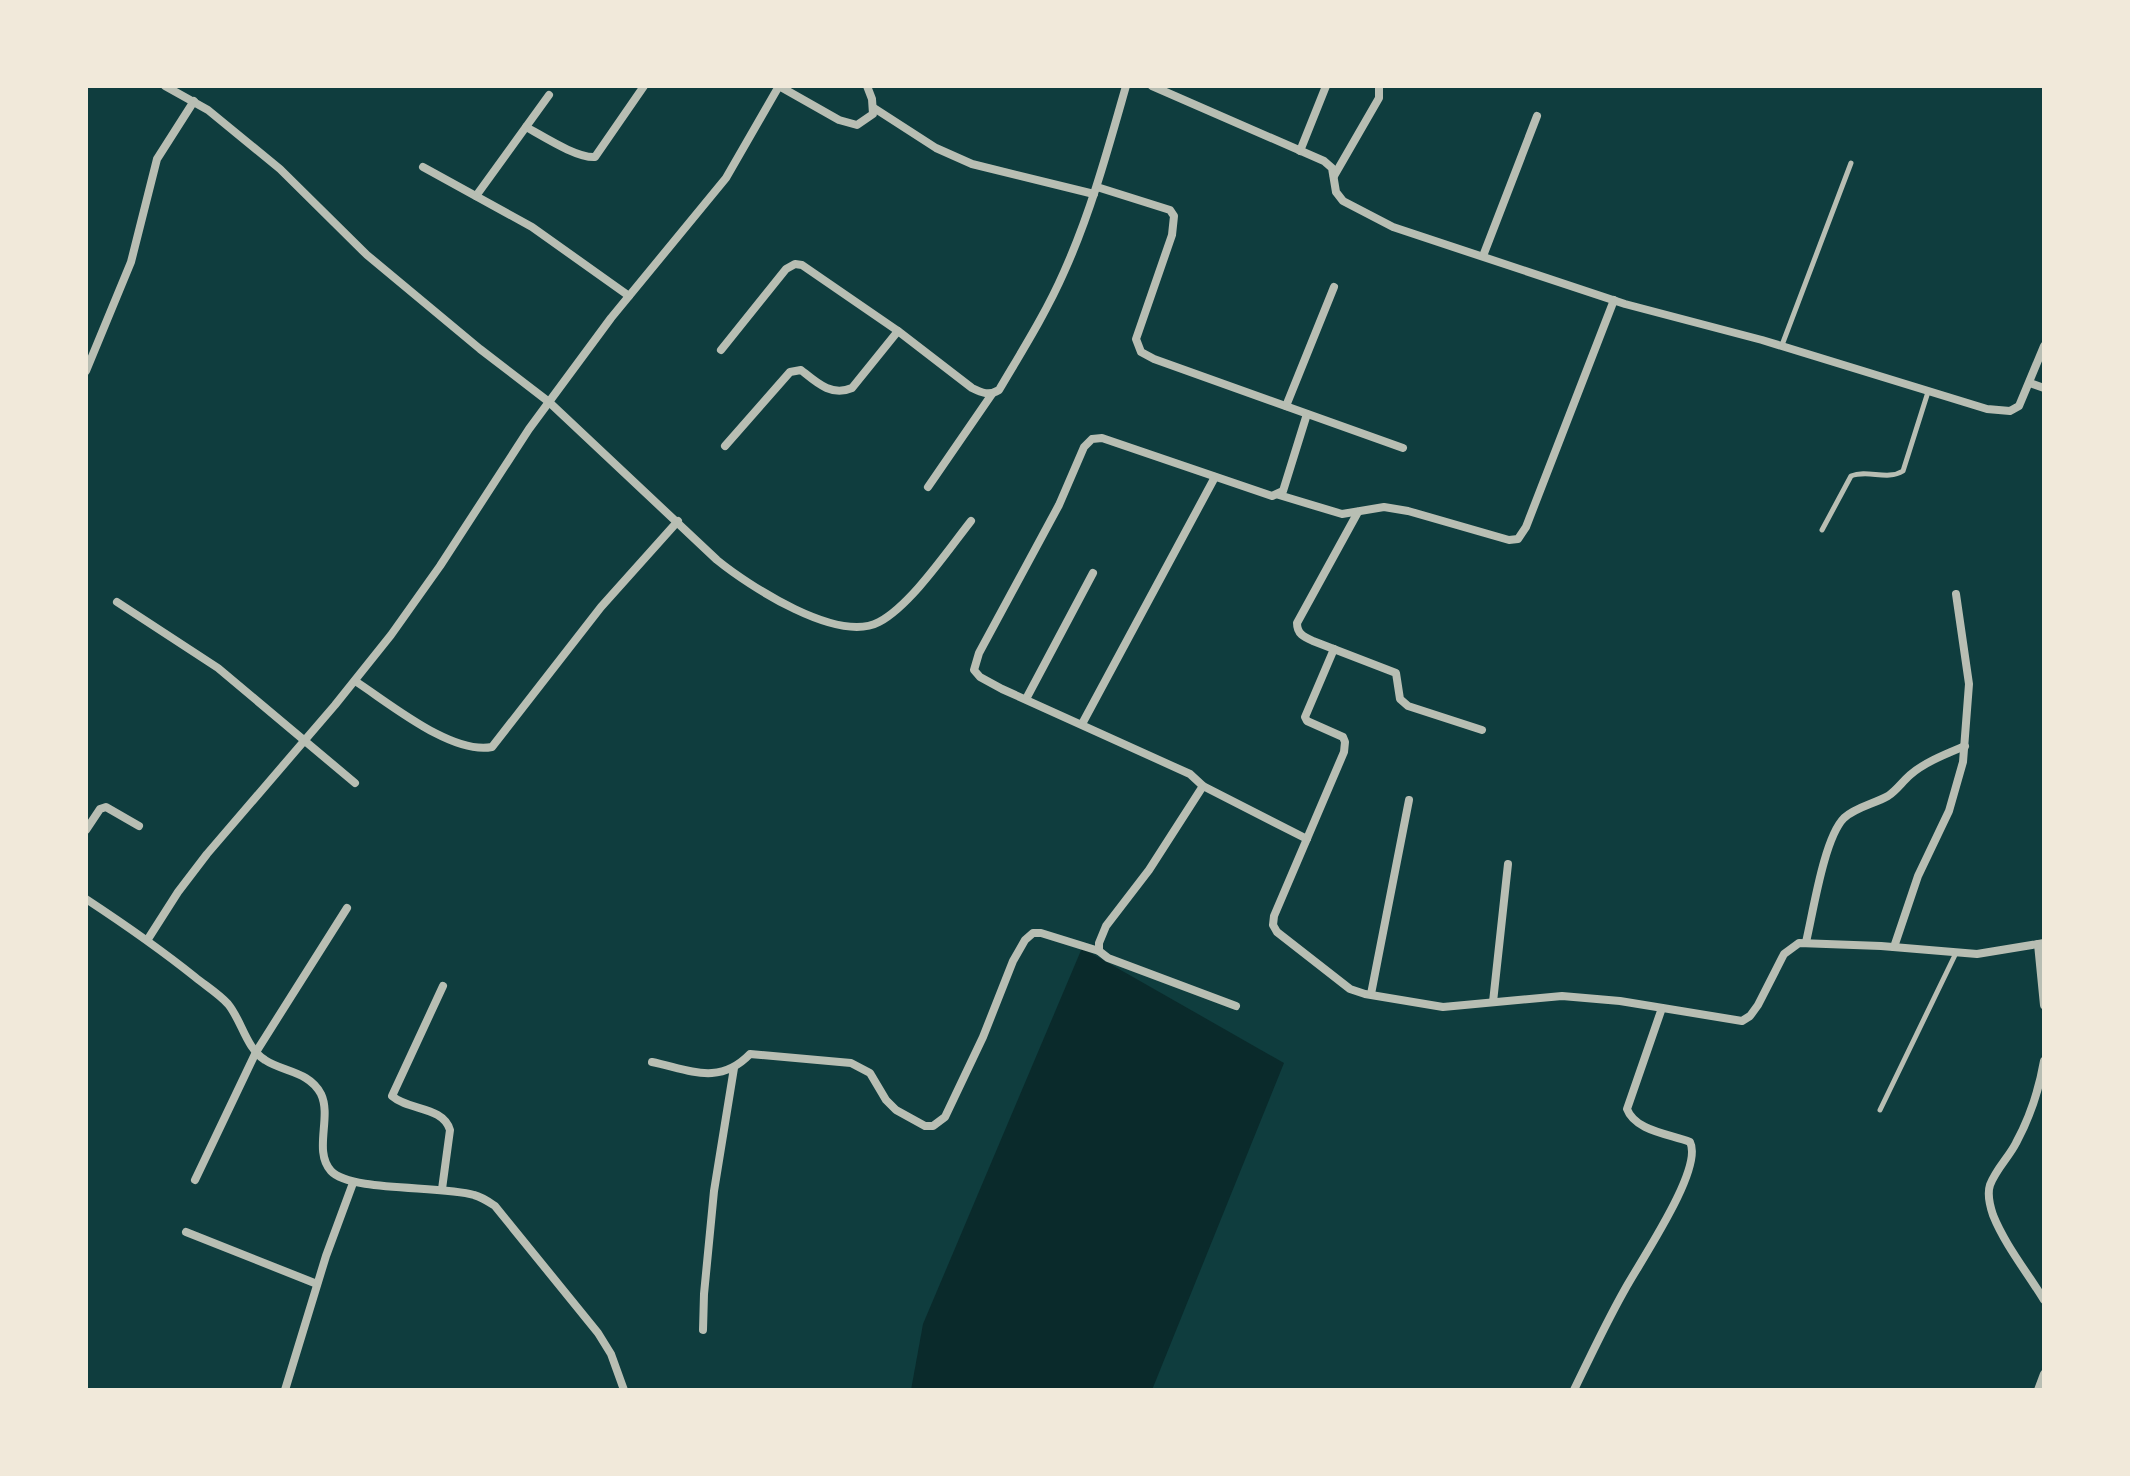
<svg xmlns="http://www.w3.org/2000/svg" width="2130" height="1476" font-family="'Asap Condensed',sans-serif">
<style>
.water{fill:#0a2a2b}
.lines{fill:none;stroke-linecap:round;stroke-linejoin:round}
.service{stroke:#b8beb3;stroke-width:5}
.minor{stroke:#b8beb3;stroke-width:8}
</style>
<rect width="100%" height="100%" fill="#0f3d3e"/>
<path class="water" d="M1082,948L1284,1063L1152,1390H911L923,1324Z"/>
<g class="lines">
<g class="service">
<path d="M1782,345L1851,163"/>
<path d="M1822,530L1851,476C1868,469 1887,481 1903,471L1928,392"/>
<path d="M1880,1110L1956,953"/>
</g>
<g class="minor">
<path d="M165,86L208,110L280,169L367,255L480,349L549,402L717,560C749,586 838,644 879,622C911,605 948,550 971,521"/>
<path d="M779,86L839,120L857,125L873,114L872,99L867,86"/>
<path d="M1152,86L1324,161L1332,168L1336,192L1343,201L1393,227L1625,304L1762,340L1987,409L2010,411L2019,406L2044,346"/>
<path d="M874,108L936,148L972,164L1094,194"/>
<path d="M526,127C543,136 576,158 595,157L644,86"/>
<path d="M1300,151L1326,86"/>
<path d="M423,167L532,227L629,296"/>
<path d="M1334,176L1379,98V86"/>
<path d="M1097,187L1170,210L1174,216L1172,235L1136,339L1141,352L1154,359L1403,448"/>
<path d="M476,196L549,95"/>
<path d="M1483,256L1537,116"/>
<path d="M721,350L786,269L795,264L802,265L898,331L972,388C982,393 989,396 999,390C1022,351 1046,313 1064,272C1091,212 1108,149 1126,86"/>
<path d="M86,371L131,262L157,159L194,101"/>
<path d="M2030,383L2044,388"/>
<path d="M1286,406L1334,287"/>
<path d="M725,446L790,372L801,370C816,382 831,397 852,388L898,331"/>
<path d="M928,487L992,394"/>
<path d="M1279,495L1342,514L1384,507L1408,511L1509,540L1518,539L1526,527L1614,300"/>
<path d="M1358,512L1297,623C1297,634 1304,637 1313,641L1396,673L1400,699L1408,706L1482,730"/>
<path d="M117,602L218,668L355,783"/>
<path d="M1334,649L1305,717L1307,721L1343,737L1345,742L1344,752L1274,916L1273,925L1277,932L1350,989L1365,994L1443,1007L1562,996L1620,1001L1742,1021L1750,1016L1758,1005L1784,954L1799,943L1881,946L1977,954L2044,943"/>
<path d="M355,681C388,702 451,755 492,747L601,607L678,521"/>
<path d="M1026,699L1093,573"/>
<path d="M1082,724L1215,477"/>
<path d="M1203,786L1307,839"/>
<path d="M86,830L100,809L106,807L139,826"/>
<path d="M86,899C124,924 160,949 195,977C206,986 219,994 228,1004C242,1021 246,1048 265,1060C283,1072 309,1071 321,1094C332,1117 313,1151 331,1171C350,1192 442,1185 474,1195C482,1197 489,1202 495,1206L598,1333L611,1354L624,1390"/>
<path d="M148,939L178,892L207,854L335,705L391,635L440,566L529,429L611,318L726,178L779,86"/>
<path d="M1806,942C1813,913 1824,838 1844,818C1856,807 1874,804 1888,796C1897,790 1902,782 1910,775C1925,762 1946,754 1965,746"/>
<path d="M2038,944L2044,1005"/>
<path d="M1894,947L1918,876L1949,811L1963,762L1969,684L1956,594"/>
<path d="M1371,994L1409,800"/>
<path d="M1493,1002L1508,864"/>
<path d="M1236,1006L1108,958L1099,951V943L1106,926L1149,870L1203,786L1190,774L1002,689L980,677L974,670L979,653L1059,505L1084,447L1092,439L1102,438L1272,496L1283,491L1307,414"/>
<path d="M2044,1061C2039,1090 2030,1117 2016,1143C2009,1157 1996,1169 1990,1185C1987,1194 1990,1206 1993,1215C2005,1245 2027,1272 2044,1300"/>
<path d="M652,1062C690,1070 719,1086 750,1054L851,1063L870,1073L886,1100L896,1110L925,1126H933L945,1117L983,1037L1013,961L1025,940L1033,933H1041L1099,951"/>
<path d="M195,1180L256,1052L347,908"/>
<path d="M442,1189L450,1130C443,1106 409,1111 392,1096L443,986"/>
<path d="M186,1232L317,1284"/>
<path d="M703,1330L704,1294L714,1191L734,1068"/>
<path d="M285,1390L326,1256L353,1183"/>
<path d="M1574,1390C1590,1357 1606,1323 1624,1291C1639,1263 1704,1169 1690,1142C1670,1134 1635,1131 1627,1109L1662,1008"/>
<path d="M2038,1390L2044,1374"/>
</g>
</g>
<rect width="2130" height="1476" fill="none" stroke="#f1e9da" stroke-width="176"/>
</svg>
